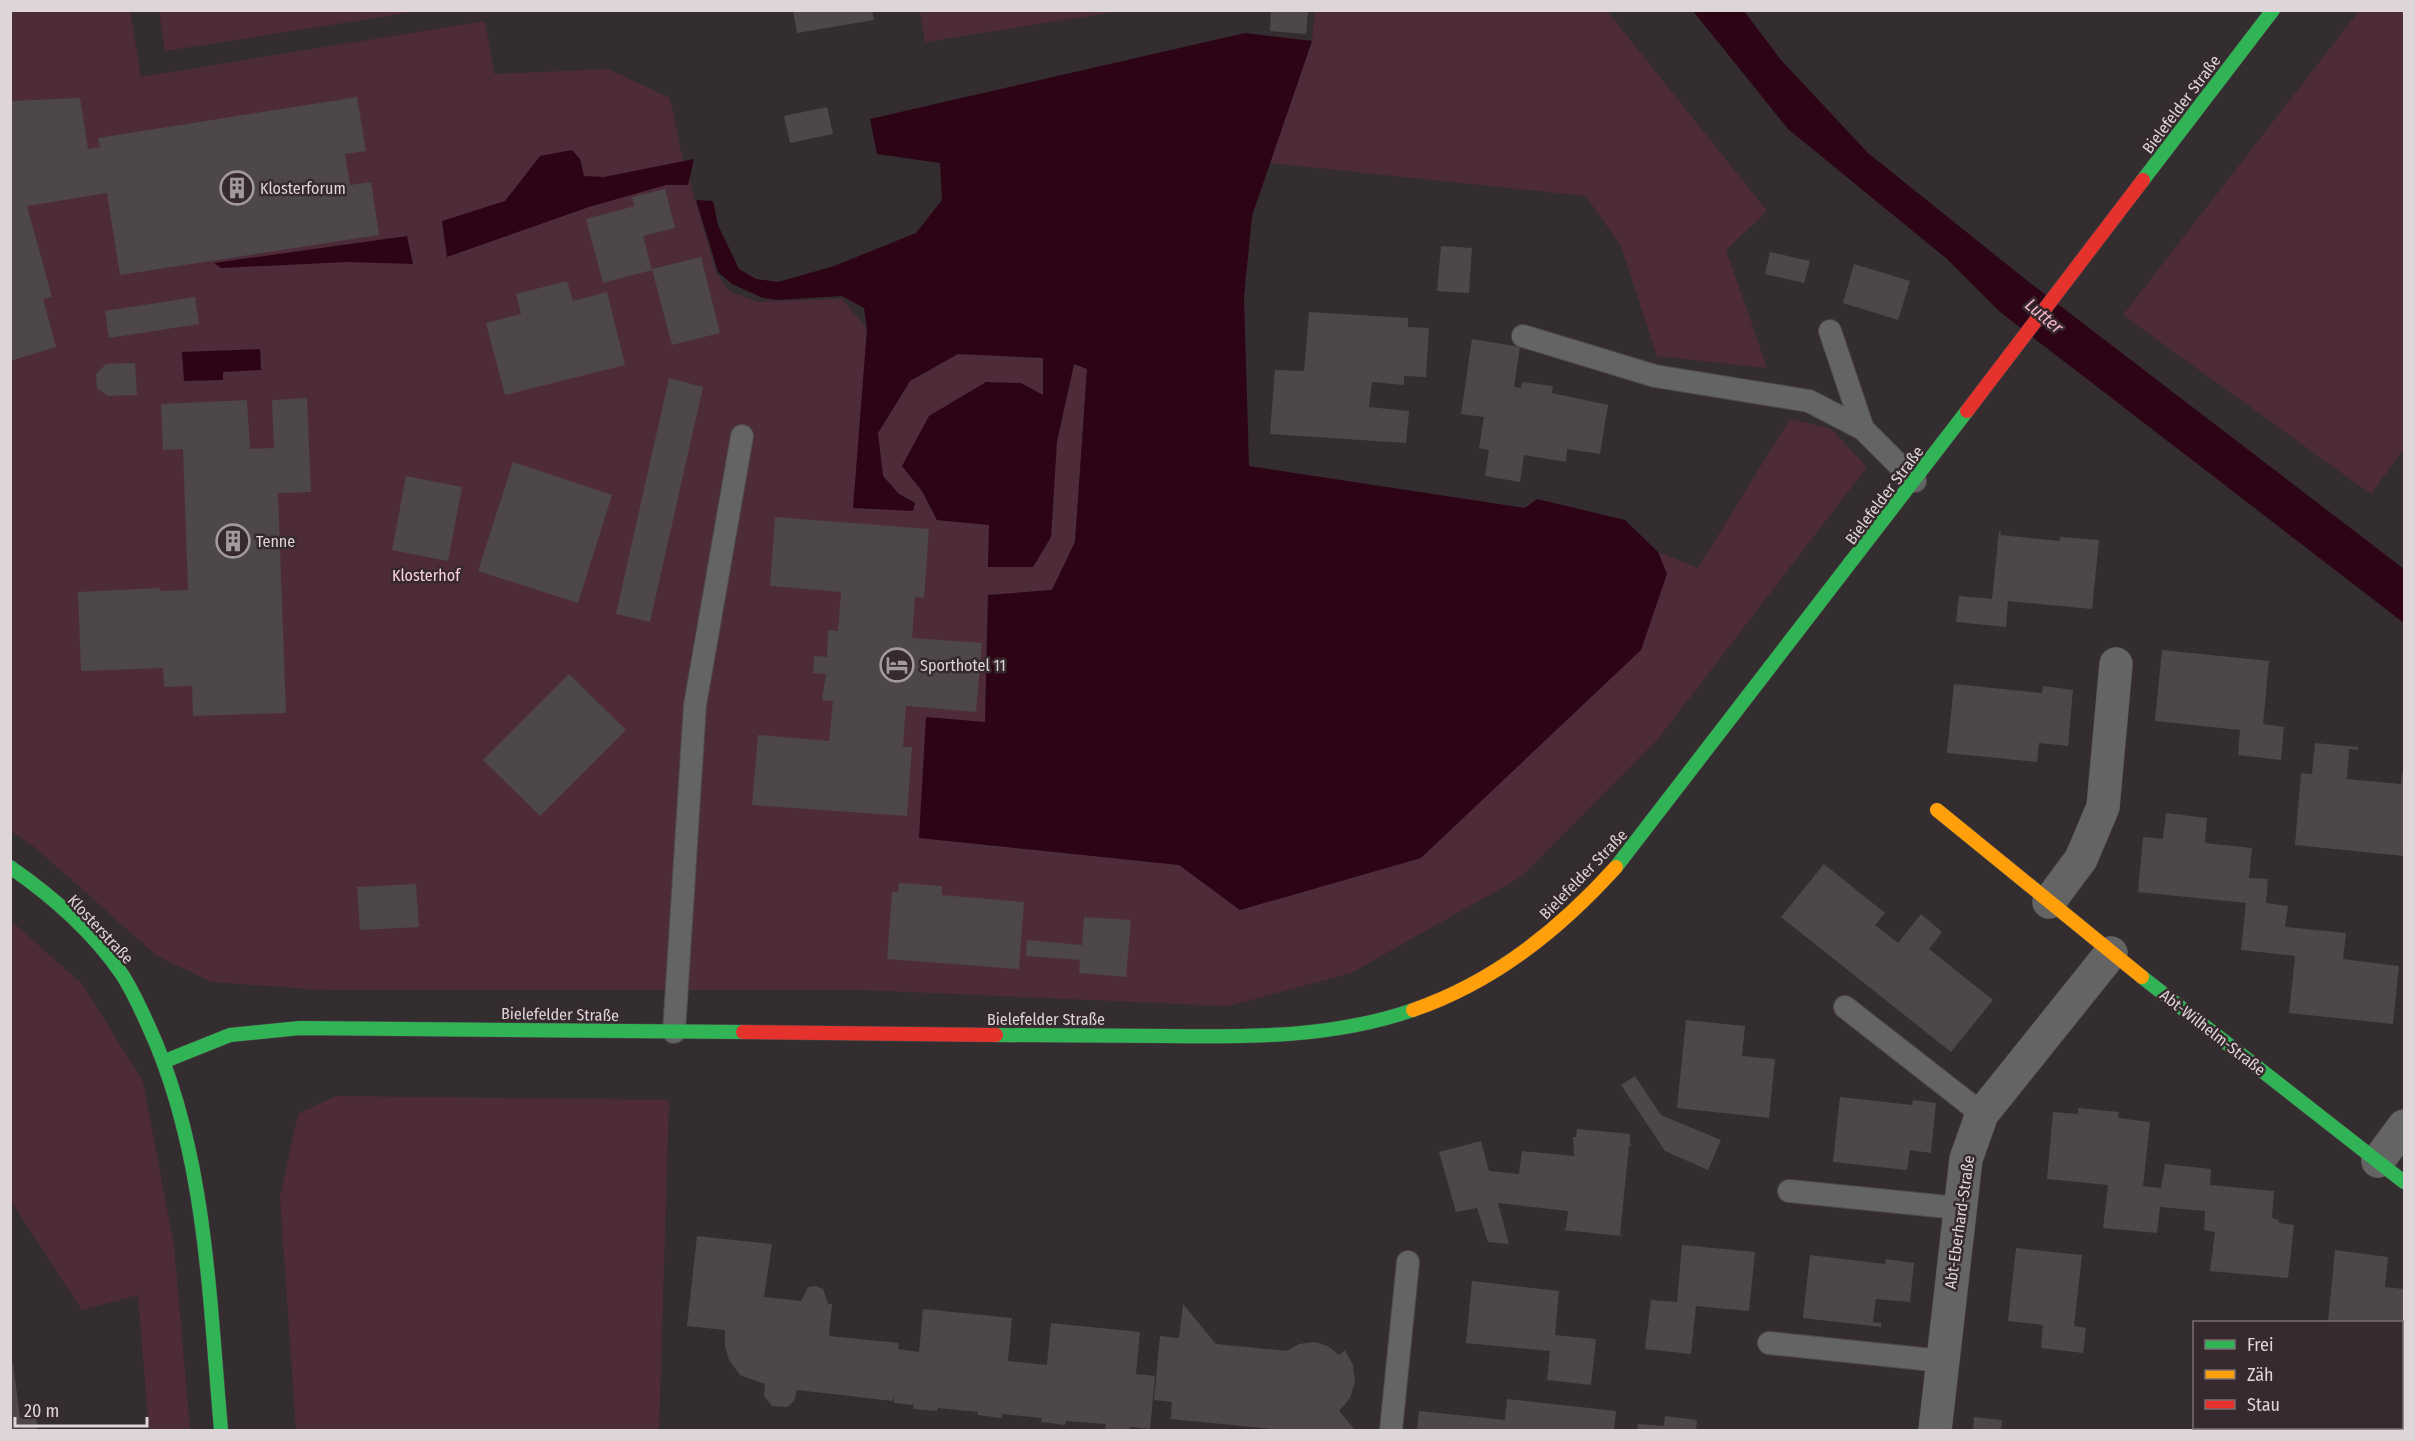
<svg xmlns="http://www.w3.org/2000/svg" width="2415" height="1441" font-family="'Fira Sans Condensed',sans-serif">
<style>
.green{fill:#4e2b39}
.water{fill:#2d0416}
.building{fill:#4d4749}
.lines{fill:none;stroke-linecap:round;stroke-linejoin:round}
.lane-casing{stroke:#4e494b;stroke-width:24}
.street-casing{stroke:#4e494b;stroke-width:34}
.fast-casing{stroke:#4e494b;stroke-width:15}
.slow-casing{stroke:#4e494b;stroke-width:15}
.jam-casing{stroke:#4e494b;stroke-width:15}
.lane{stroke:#646465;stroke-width:22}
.street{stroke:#646465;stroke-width:33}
.fast{stroke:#30b455;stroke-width:14}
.slow{stroke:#ff9f0a;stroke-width:14}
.jam{stroke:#e5322d;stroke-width:14}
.labels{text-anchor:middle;stroke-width:5;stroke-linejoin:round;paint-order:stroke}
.street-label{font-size:16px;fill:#ded5d8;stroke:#372a2e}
.poi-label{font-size:16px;fill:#ded5d8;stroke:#372a2e;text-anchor:start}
.park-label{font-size:16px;fill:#fdd1e0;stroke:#372a2e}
.water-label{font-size:18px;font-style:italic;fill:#f4b5cb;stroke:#372a2e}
</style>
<rect width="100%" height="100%" fill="#342d2f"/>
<g class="green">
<path d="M159,10H419V11L165,51Z"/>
<path d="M920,10H1121V11L925,42Z"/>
<path d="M10,11H130L141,77L485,21L494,74L608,69L670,98L680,147L716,273L729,291L758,302L842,299L867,329L854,508L915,502L899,494L883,476L878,433L910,381L958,354L1044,358L1043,396L902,466L922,491L937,520L989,525L988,566L1057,441L1074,364L1087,369L1075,542L1052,590L988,595L985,722L920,838L1179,865L1240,910L1667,574L1658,552L1698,568L1790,419L1831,429L1867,467L1658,739L1521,877L1351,973L1228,1006L863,990H322L212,982L157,956L37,849L11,831Z"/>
<path d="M1315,11H1607L1767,211L1726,250L1767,368L1657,356L1621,246L1586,196L1270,163L1312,41Z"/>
<path d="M2359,11H2404V448L2371,494L2123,315Z"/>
<path d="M10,920L82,984L143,1082L174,1246L190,1430H149L138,1295L82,1310L11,1201Z"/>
<path d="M336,1096L669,1100L659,1430H296L280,1197L298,1114Z"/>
</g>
<g class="water">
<path d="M1693,11H1744L1781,60L1868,153L2025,279L2404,569V623L2000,312L1947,259L1788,129Z"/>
<path d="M1245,33L1312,41L1252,216L1244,296L1249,466L1525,508L1537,499L1625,520L1658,552L1667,574L1641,650L1421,858L1240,910L1179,865L919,838L926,717L985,722L988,595L1052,590L1075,542L1087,369L1074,364L1057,441L1051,537L1033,567H988L989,525L937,520L922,491L902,466L929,416L986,382L1021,383L1043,395V358L958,354L910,381L878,433L883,476L899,494L915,503L913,511L853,508L867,329L864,308L842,296L777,300L763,298L732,284L718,272L696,200L713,201L718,225L739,269L756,279L778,282L834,266L916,233L942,200L940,163L877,154L870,119Z"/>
<path d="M572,150L580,159L584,176L604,177L694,159L688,185H666L589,207L447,257L442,221L505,201L540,156Z"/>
<path d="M407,236L413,264L347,262L221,268L214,263Z"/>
<path d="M260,349L261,370L223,372V380L184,381L182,352Z"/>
</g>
<g class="building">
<path d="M793,10H872L874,20L797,33Z"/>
<path d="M1271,10L1308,11L1306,34L1270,31Z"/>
<path d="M357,97L366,151L345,154L350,185L371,182L379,235L120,275L107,193L27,206L52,297L43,299L56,347L10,361V101L80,98L88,149L100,147L98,138Z"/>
<path d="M827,107L833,134L790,143L784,116Z"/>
<path d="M665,189L675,228L643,236L652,270L603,283L586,219L635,206L632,197Z"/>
<path d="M1441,246L1472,248L1469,293L1437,291Z"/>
<path d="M1770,252L1810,261L1804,283L1765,274Z"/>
<path d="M701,257L720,333L672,345L652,269Z"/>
<path d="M1854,264L1910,281L1898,320L1843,303Z"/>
<path d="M567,281L573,301L607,292L625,365L505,395L486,323L521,314L516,294Z"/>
<path d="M195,297L199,324L109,338L105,311Z"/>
<path d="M1309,312L1408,318V327L1429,328L1426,377L1404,376V385L1372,382L1369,407L1409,411L1406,443L1270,434L1275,370L1304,371Z"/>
<path d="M1472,339L1520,347L1514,387L1521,388L1522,382L1553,386L1552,393L1608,405L1600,454L1567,449L1566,462L1524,455L1520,482L1485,476L1489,450L1479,448L1484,417L1461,414Z"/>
<path d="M135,363L137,395L108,396L97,388L96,374L106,364Z"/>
<path d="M669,378L703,387L650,622L616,614Z"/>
<path d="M307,398L311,492L278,493L286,713L193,716L192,686L164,687L163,668L81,671L78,592L160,588L161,591L188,590L183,449L163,450L161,404L247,400L250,449L274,448L272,400Z"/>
<path d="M513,462L612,495L578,603L478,571Z"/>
<path d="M406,476L462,487L448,561L392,550Z"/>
<path d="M775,517L929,529L924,598L915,597L912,638L982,643L976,712L906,706L903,747H912L907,816L752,805L758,735L829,741L833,701L822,700L826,674L813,673L814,656L827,657L828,630L838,631L841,592L770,586Z"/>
<path d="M1999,531H2001L2000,535L2060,541V537L2099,540L2092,609L2008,601L2006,627L1956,622L1959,596L1992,599Z"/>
<path d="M2162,650L2269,661L2263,724L2284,727L2281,760L2238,755L2240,730L2155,721Z"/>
<path d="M569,674L626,730L540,816L483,760Z"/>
<path d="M1954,684L2042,693L2043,686L2073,690L2068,746L2039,743L2037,762L1947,753Z"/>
<path d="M2315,743L2358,747V750L2349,749L2347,779L2401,784L2402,773H2404V856L2295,845L2301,773L2312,774Z"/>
<path d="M2166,813L2207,818L2205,843L2252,848L2249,878L2268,879L2266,903L2288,906L2285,927L2346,933L2343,959L2399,966L2393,1024L2289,1013L2295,956L2241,950L2246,903L2138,892L2143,837L2163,839Z"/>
<path d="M1824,864L1885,913L1875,925L1898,943L1921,914L1942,932L1929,949L1993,1000L1951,1052L1781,917Z"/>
<path d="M899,883L942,886V895L1024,902L1019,969L887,959L892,892H898Z"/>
<path d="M416,884L419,927L360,930L357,887Z"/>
<path d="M1084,917L1131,920L1126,977L1079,973L1080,960L1026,956L1027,940L1082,945Z"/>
<path d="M1686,1020L1745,1026L1742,1056L1775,1059L1769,1118L1677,1108Z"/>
<path d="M1635,1076L1661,1115L1721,1140L1708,1170L1665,1151L1621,1085Z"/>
<path d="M1840,1097L1912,1105L1913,1100L1936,1103L1931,1153L1910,1150L1907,1170L1833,1162Z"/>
<path d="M2078,1108L2119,1112L2118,1118L2150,1122L2143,1186L2161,1188L2165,1164L2211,1169L2210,1185L2274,1191L2272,1218L2279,1220V1223L2294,1225L2288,1278L2210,1271L2215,1232L2204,1230L2205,1211L2160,1207L2157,1233L2103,1228L2108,1185L2047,1179L2053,1112L2078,1114Z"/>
<path d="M1577,1129L1630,1134V1144L1632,1146H1629L1620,1234L1623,1236L1563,1230L1566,1228L1568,1211L1498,1203L1509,1244L1488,1242L1477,1208L1456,1212L1439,1152L1481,1141L1489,1171L1519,1174L1522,1151L1574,1156L1573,1137H1576Z"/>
<path d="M697,1236L772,1244L764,1297L801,1301L808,1287L816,1286L823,1289L828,1304H832L829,1336L899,1343L898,1349L919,1352L923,1309L1012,1318L1008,1361L1047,1365L1051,1323L1140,1332L1136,1374L1155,1376L1150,1429L1130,1427V1430H1119L1105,1429L1106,1424L1066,1421L1065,1425L1041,1422L1042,1418L1002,1414V1418L977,1415L978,1412L938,1408L937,1411L913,1409L914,1405L894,1403V1394L893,1401L797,1390L794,1401L787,1407L772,1406L764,1396L765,1384L740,1375L729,1360L725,1346V1330L687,1326Z"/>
<path d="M1682,1245L1755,1252L1749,1311L1696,1306L1691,1354L1645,1349L1651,1300L1677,1302Z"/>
<path d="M2016,1248L2082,1255L2074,1326L2086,1328L2083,1353L2041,1348L2043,1325L2008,1321Z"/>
<path d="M2335,1250L2388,1257L2385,1287L2404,1289V1386L2402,1385V1322H2328Z"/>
<path d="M1810,1255L1885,1264L1886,1259L1914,1263L1910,1302L1876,1299L1873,1322L1881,1323V1327L1803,1318Z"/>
<path d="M1472,1281L1559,1291L1555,1335L1596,1339L1591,1385L1547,1380L1550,1351L1466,1343Z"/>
<path d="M1183,1304L1216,1344L1287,1351L1299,1344L1314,1342L1328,1346L1339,1355L1345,1350L1353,1365L1355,1382L1350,1398L1339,1411L1355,1430H1282L1171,1419L1172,1402L1154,1400L1160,1336L1179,1338Z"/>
<path d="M10,1363H13L20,1418L36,1416L38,1430H10Z"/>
<path d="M1507,1399L1616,1411L1614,1430H1417L1419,1411L1505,1420Z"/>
<path d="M1665,1416L1697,1420L1696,1430H1637L1638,1424L1664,1426Z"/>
<path d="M1974,1417L2002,1420L2001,1430H1973Z"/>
</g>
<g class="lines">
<defs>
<g id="lane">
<path d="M1830,331L1863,429L1915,481"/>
<path d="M1523,336L1655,376L1809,401L1863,429"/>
<path d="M1845,1007L1982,1114"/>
<path d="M674,1032L695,705L742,436"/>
<path d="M1789,1191L1958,1208"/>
<path d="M1769,1343L1942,1361"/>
<path d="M1391,1430L1408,1262"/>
</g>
<g id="street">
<path d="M2049,902L2081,859L2103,807L2116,664"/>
<path d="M2378,1161L2404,1126"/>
<path d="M1935,1430L1966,1159L1982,1114L2111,953"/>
</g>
<g id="fast">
<path d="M2143,180L2273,10"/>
<path d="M10,867C52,896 92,931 121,973C132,989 140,1008 148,1025C206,1150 209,1295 221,1430"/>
<path d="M1616,867L1967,411"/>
<path d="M2142,977L2404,1182"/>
<path d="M996,1035C1052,1035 1108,1036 1165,1036C1249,1037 1332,1038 1413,1010"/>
<path d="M165,1061L230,1035L300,1028L743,1032"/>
</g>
<g id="slow">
<path d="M1937,810L2142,977"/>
<path d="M1413,1010C1494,982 1559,930 1616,867"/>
</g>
<g id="jam">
<path d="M1967,411L2143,180"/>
<path d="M743,1032L996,1035"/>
</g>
</defs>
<use href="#lane" class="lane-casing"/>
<use href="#street" class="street-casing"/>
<use href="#fast" class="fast-casing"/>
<use href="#slow" class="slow-casing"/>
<use href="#jam" class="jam-casing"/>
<use href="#lane" class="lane"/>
<use href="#street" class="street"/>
<use href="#fast" class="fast"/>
<use href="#slow" class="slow"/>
<use href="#jam" class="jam"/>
</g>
<defs>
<symbol id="building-ring" viewBox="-11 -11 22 22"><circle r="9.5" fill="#372a2e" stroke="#a29a9d" stroke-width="1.5"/><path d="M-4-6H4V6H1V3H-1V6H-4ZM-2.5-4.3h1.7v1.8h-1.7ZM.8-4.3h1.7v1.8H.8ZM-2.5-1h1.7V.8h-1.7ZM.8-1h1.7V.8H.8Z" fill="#a29a9d"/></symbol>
<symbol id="hotel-ring" viewBox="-11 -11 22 22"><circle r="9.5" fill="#372a2e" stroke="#a29a9d" stroke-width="1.5"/><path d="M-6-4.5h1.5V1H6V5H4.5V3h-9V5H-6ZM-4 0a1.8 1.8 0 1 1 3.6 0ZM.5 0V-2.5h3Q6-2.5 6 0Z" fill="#a29a9d"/></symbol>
</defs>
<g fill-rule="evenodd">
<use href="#building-ring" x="218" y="169" width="38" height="38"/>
<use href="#building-ring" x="214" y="522" width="38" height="38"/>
<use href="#hotel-ring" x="878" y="646" width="38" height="38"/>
</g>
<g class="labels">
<g class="street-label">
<text transform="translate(2181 104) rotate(-53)" y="6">Bielefelder Straße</text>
<text transform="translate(1884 495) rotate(-53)" y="6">Bielefelder Straße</text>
<text transform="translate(1583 874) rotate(-46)" y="6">Bielefelder Straße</text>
<text transform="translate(101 929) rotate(47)" y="6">Klosterstraße</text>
<text transform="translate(560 1014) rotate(1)" y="6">Bielefelder Straße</text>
<text x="1046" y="1025">Bielefelder Straße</text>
<text transform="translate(2213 1032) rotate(38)" y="6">Abt-Wilhelm-Straße</text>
<text transform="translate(1959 1222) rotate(-82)" y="6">Abt-Eberhard-Straße</text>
</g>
<g class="poi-label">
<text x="260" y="194">Klosterforum</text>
<text x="256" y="547">Tenne</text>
<text x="920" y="671">Sporthotel 11</text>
</g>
<g class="park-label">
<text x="426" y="581">Klosterhof</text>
</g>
<g class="water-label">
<text transform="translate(2044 316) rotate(40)" y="6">Lutter</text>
</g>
</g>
<rect width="2415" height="1441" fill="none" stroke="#ded5d8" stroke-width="24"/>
<rect x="2193" y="1321" width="210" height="108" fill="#372a2e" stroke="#7a6e72" stroke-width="1.5"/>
<rect x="2205" y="1340" width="30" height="9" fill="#30b455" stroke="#7a6e72" stroke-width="1.5"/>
<text x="2247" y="1351" font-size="18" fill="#ded5d8">Frei</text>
<rect x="2205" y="1370" width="30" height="9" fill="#ff9f0a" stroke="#7a6e72" stroke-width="1.5"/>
<text x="2247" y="1381" font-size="18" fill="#ded5d8">Zäh</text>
<rect x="2205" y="1400" width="30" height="9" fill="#e5322d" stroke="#7a6e72" stroke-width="1.5"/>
<text x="2247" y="1411" font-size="18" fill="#ded5d8">Stau</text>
<path d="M15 1417v9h132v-9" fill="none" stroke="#ded5d8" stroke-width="3"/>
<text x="24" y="1417" font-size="18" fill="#ded5d8" stroke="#372a2e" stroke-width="4.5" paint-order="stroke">20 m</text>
</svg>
